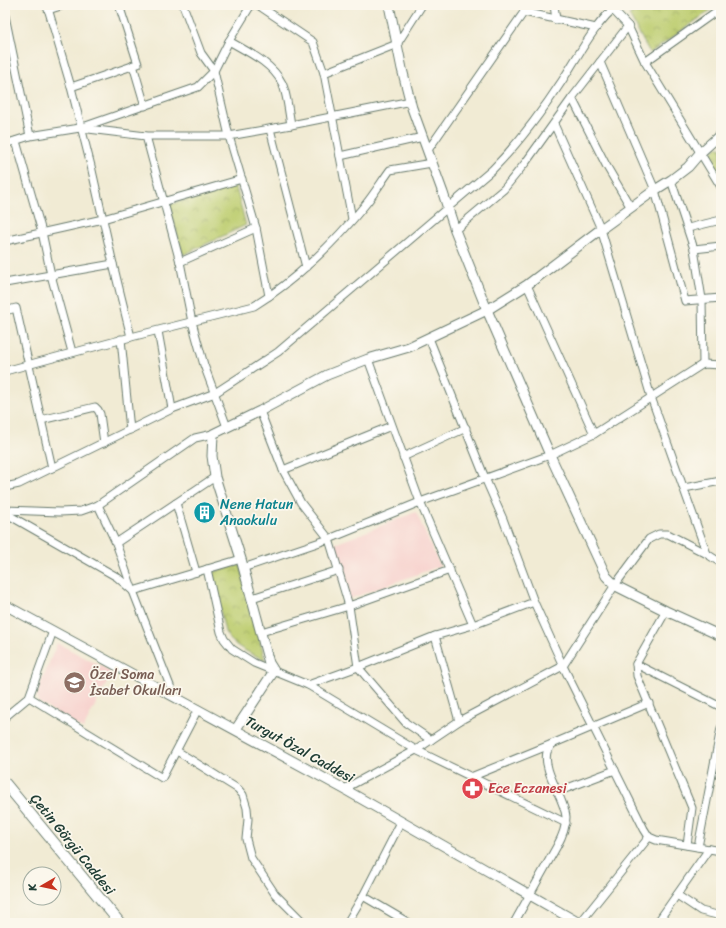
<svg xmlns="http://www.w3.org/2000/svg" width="726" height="928" font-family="Sriracha,sans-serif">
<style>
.built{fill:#f7d0cc}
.park{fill:url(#park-crowns);stroke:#6e8552}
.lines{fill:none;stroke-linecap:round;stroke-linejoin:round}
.minor-casing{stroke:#687a6c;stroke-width:9}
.tertiary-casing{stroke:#687a6c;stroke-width:11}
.secondary-casing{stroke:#687a6c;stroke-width:12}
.minor{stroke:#fff;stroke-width:7}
.tertiary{stroke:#fff;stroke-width:9}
.secondary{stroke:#fff;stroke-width:10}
.labels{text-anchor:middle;stroke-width:3.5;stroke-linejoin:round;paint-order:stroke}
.culture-label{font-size:14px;fill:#0d838f;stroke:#fbf7ec;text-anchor:start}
.education-label{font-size:14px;fill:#785e54;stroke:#fbf7ec;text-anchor:start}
.street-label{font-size:14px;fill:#1f3d34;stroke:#fbf7ec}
.health-label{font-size:14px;fill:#be3a42;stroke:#fbf7ec;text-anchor:start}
</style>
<defs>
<pattern id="park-crowns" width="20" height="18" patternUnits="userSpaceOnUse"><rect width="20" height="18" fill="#bdcd70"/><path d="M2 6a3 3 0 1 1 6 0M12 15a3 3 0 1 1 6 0" fill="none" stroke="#99a85d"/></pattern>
</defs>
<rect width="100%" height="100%" fill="#fbf7ec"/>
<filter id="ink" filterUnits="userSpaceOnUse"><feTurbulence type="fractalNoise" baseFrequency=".025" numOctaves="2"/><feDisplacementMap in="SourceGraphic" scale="8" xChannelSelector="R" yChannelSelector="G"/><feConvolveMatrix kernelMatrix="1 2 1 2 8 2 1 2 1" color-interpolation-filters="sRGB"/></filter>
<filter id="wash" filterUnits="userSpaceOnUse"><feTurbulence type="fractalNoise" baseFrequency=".012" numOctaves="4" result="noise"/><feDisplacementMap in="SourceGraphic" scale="16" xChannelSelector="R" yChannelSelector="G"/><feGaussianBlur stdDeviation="0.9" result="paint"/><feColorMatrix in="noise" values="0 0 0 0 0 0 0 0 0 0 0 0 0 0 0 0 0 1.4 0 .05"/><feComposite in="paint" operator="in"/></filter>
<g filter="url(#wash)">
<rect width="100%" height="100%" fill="#f1ebd4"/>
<g class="built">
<path d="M416,512L440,566L346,600L330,546Z"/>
<path d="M57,643L112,672L83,729L38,702L37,693Z"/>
</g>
<g class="park">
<path d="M643,5H718L650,53L629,15Z"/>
<path d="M717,147H721V176L707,159Z"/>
<path d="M235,184L246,225L183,255L169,205Z"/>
<path d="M240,565L265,660C250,653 233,647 225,632L212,572Z"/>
</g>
</g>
<g filter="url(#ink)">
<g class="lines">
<defs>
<g id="minor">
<path d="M47,5L71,87L91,166L113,264L131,337"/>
<path d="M183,5L201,53L214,71L229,136L291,125L411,101"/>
<path d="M258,5L313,42L324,73L352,219"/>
<path d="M554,5L556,20"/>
<path d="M612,9L628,26L645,62L721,187"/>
<path d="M48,10L64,5"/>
<path d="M524,12L596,28"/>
<path d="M5,16L30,136"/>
<path d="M229,41C248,52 272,63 282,83C287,93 289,114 291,125"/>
<path d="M600,62L655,190L685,301L721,298"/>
<path d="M645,62L721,8"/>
<path d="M133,65L145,106"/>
<path d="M324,73L397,44L422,5"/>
<path d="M71,87L138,64L119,5"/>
<path d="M572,98L606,165L631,208"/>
<path d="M554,124L601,229L651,397L707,554"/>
<path d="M80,128L198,87L214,71L229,41L251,5"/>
<path d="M270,129L306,267"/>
<path d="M16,141L42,232L51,275L72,352"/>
<path d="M5,144L30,136L80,128L146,136"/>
<path d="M428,150L524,12L523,5"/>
<path d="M340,156L423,137"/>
<path d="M671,180L694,249L702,299L703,364"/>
<path d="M688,228L721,220"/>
<path d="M455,230L504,189L526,162L572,98L628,26"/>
<path d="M5,241L103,219L242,179"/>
<path d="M694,249L721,246"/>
<path d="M180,262L256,228"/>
<path d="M5,283L113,264"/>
<path d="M527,285L594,434"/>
<path d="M5,311L16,308L52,468"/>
<path d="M158,331L172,409"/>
<path d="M429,338L485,478L503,519L534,602L563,666L644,829L649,837L656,840L721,851"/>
<path d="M121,339L130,430"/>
<path d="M368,359L420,502L473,625"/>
<path d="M5,371L131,337L254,306C295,281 335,242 365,205C374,194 382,181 390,170L432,163"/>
<path d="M260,411L283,470L301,503L329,539L349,606L358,667L406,723L431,740"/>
<path d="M41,420L95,407L98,410L100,414L104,443"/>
<path d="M227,427L204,365L192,322L180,262L146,136H229L256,228L269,296"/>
<path d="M403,457L466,428"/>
<path d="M283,470L391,426"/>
<path d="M5,487L19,484L172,409L215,393L278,352L492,170C519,143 541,113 562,81C577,58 596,21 618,5"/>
<path d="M684,488L721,481"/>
<path d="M176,503L196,572"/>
<path d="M98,505L116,543L133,591L174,696"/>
<path d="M5,510L60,512L81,511L98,505L195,438L213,434"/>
<path d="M5,513L117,577L133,591L241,559"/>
<path d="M116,543L215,477"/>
<path d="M243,568L329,539L420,502L550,455L594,434L703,364L721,365"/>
<path d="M207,569L221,632L224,639L232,649L254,663L308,685L416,750L566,823"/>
<path d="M252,598L339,570"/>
<path d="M666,611L636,664L637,676L692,808L687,845"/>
<path d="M261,632L349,606L450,570"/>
<path d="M435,636L459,721"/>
<path d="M636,664L721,707"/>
<path d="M308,685L358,667L435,636L473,625L534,602"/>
<path d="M29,697L162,778L198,709"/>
<path d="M5,717L29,697L53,631"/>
<path d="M177,751L238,789L243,795L247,808L248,819L246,839L251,858L275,894L304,923"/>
<path d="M471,777L552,744"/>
<path d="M344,789L416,750L459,721L563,666L615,585L649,539L659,534H668L707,554L721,563"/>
<path d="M557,792L615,770"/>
<path d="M401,822L363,896L409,923"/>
<path d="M698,847L721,728"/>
<path d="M677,895L701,911L721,916"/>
<path d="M347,923L363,896"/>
<path d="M514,923L557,846C562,837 566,828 566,817C565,799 542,771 547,752C548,749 551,747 552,744L649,703"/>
<path d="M580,923L649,837"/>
<path d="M657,923L709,849"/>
</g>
<g id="tertiary">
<path d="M389,5L402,69L412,108L443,193L455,230L487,310L550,455L606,576L616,586L666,611L721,636"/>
<path d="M5,605L344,789L579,923"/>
<path d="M236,729L274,671L269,663L241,559L215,477L212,456L213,434L260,411L327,375L368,359L409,347L487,310L527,285L601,229L655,190L671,180L688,167L700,153L721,134"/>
</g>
<path id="secondary" d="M5,783L120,923"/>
</defs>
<use href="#minor" class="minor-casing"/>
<use href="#tertiary" class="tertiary-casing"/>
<use href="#secondary" class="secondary-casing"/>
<use href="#minor" class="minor"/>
<use href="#tertiary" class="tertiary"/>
<use href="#secondary" class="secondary"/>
</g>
</g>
<defs>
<symbol id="building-disc" viewBox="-11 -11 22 22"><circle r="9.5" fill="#0f9aa8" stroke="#fbf7ec"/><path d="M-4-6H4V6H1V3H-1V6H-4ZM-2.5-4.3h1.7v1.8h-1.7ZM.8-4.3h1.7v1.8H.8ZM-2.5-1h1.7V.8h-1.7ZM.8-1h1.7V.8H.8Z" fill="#fff"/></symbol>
<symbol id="school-disc" viewBox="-11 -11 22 22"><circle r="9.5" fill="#8d6e63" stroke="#fbf7ec"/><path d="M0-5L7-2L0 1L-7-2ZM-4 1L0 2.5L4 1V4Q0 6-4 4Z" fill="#fff"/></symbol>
<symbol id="pharmacy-disc" viewBox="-11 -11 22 22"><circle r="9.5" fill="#e0444e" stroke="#fbf7ec"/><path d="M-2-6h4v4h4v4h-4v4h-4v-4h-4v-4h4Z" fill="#fff"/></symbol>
</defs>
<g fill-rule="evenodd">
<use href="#building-disc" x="192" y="500" width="25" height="25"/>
<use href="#school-disc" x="62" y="670" width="25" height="25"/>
<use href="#pharmacy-disc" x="460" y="776" width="25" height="25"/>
</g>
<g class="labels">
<g class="culture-label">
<text x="220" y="509">Nene Hatun<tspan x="220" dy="16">Anaokulu</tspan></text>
</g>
<g class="education-label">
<text x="90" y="679">Özel Soma<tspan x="90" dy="16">İsabet Okulları</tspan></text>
</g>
<g class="street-label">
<text transform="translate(300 749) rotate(29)" y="5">Turgut Özal Caddesi</text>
<text transform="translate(73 844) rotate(51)" y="5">Çetin Görgü Caddesi</text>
</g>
<g class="health-label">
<text x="488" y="793">Ece Eczanesi</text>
</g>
</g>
<rect width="726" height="928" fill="none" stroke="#fbf7ec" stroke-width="20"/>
<g transform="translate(42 886) rotate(261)"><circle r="19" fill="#fbf7ec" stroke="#a3ada2"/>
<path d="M0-3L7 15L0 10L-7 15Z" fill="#c8321e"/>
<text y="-6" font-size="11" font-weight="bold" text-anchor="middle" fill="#1f3d34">K</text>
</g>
</svg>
